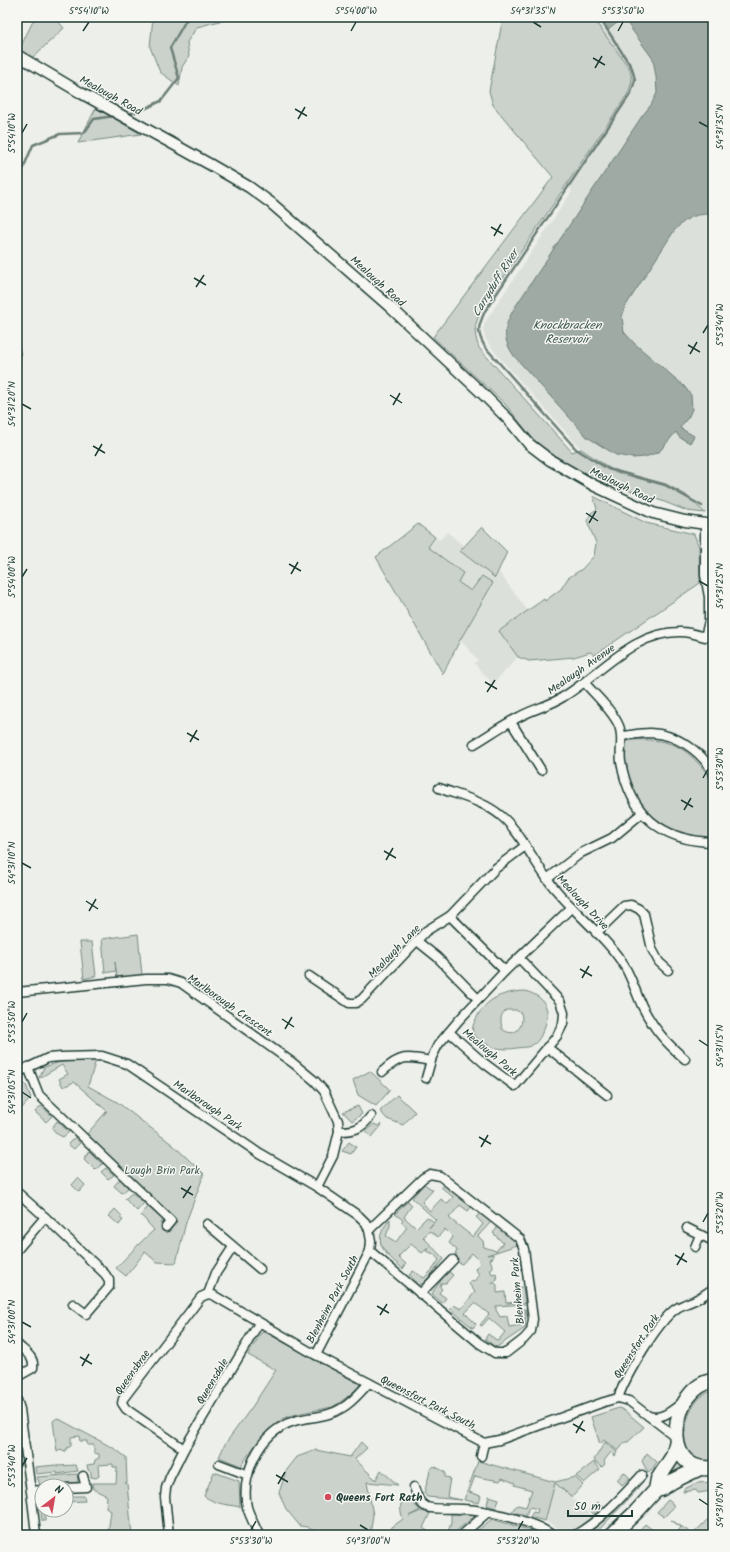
<svg xmlns="http://www.w3.org/2000/svg" width="730" height="1552" font-family="Kalam,sans-serif">
<style>
.built{fill:#dce0db}
.green{fill:#cbd2cc;stroke:#758880;fill-rule:evenodd}
.water{fill:#9faaa4;stroke:#6c7e77}
.lines{fill:none;stroke-linecap:round;stroke-linejoin:round}
.stream{stroke:#6c7e77;stroke-width:2.5}
.minor-casing{stroke:#1f3d34;stroke-width:11}
.tertiary-casing{stroke:#1f3d34;stroke-width:13}
.trunk-casing{stroke:#1f3d34;stroke-width:17}
.minor{stroke:#f6f6f2;stroke-width:8}
.tertiary{stroke:#f6f6f2;stroke-width:10}
.trunk{stroke:#f6f6f2;stroke-width:14}
.ticks{fill:none;stroke:#1f3d34;stroke-width:1.5}
.poi-dot{fill:#d1495b;stroke:#f6f6f2;stroke-width:1.5}
.labels{text-anchor:middle;stroke-width:3;stroke-linejoin:round;paint-order:stroke}
.street-label{font-size:11px;fill:#1f3d34;stroke:#f6f6f2}
.park-label{font-size:11px;fill:#415b52;stroke:#f6f6f2}
.poi-label{font-size:11px;font-weight:bold;fill:#1f3d34;stroke:#f6f6f2;text-anchor:start}
.water-label{font-size:12px;font-style:italic;fill:#3f5850;stroke:#f6f6f2}
.neatline{fill:none;stroke:#1f3d34;stroke-width:1.5}
.ticks-label{font-size:10px;text-anchor:middle;fill:#1f3d34}
</style>
<rect width="100%" height="100%" fill="#edefea"/>
<filter id="ink" filterUnits="userSpaceOnUse"><feTurbulence type="fractalNoise" baseFrequency=".025" numOctaves="2"/><feDisplacementMap in="SourceGraphic" scale="8" xChannelSelector="R" yChannelSelector="G"/><feConvolveMatrix kernelMatrix="1 2 1 2 8 2 1 2 1" color-interpolation-filters="sRGB"/></filter>
<g filter="url(#ink)">
<g class="built">
<path d="M502,17H713V513H705L686,495L666,484L611,469L581,449L497,355L486,340L483,331L485,322L572,191L509,116Z"/>
<path d="M447,532L464,546L461,551L496,578L499,572L528,611L499,631L518,657L493,684L474,663L478,660L460,640L492,583L471,591L457,581L463,573L428,547L435,537L440,540Z"/>
<path d="M555,1482L594,1518L574,1535H564L553,1525L545,1521Z"/>
</g>
<g class="green">
<path d="M35,17H54L64,28L32,58L19,50Z"/>
<path d="M153,17H235L197,27L187,42L189,56L182,67L179,86L160,72L150,47Z"/>
<path d="M503,17H592L630,69L632,80L629,92L483,308C474,324 473,331 479,348L572,452L581,449L611,469L666,484L686,495L705,513L687,511L662,501L596,480L559,459L535,441L505,404L433,337L553,177L493,105L489,91Z"/>
<path d="M96,108L141,134L78,143Z"/>
<path d="M593,496L646,523L694,534L699,547L700,583L595,655L590,652L574,657L529,661L518,657L499,631L544,599L545,601L561,589L568,578L582,569L594,556L596,543L587,521L591,513L597,509Z"/>
<path d="M418,524L435,537L428,547L463,573L458,582L471,591L482,576L493,583L460,640L443,674L376,557Z"/>
<path d="M482,527L507,552L495,578L460,551Z"/>
<path d="M628,740C658,739 677,740 698,763C704,769 711,777 713,786C715,797 713,820 713,833L709,838C694,837 679,836 667,828C641,814 616,769 626,741Z"/>
<path d="M138,934L142,975L117,978L115,962L116,971L105,973L102,939Z"/>
<path d="M80,942H92L96,976L84,979Z"/>
<path d="M525,991C548,997 552,1013 542,1033C540,1038 537,1043 532,1045C528,1048 522,1047 517,1048C499,1051 489,1047 474,1036C471,1029 473,1025 476,1019C486,998 503,992 525,991ZM506,1010H516L521,1013C525,1026 515,1039 502,1029C501,1021 499,1016 506,1010Z"/>
<path d="M96,1060L88,1086L117,1102L173,1145L204,1174L186,1222L176,1263L157,1262L145,1252L126,1276L116,1268L139,1244L154,1230L141,1215L148,1207L163,1220L160,1224L162,1223V1227L169,1232L177,1221L86,1135L107,1111L74,1082L63,1087L59,1079L68,1074L62,1065L39,1078L44,1067L60,1062Z"/>
<path d="M370,1071L390,1090L376,1106L358,1095L353,1080Z"/>
<path d="M17,1080L26,1085L31,1098L21,1109Z"/>
<path d="M397,1095L415,1112L403,1125L387,1119L380,1111Z"/>
<path d="M41,1106L52,1116L46,1122L35,1112Z"/>
<path d="M358,1106L362,1114L352,1121L343,1112Z"/>
<path d="M57,1121L69,1132L63,1137L57,1134L52,1128Z"/>
<path d="M374,1124L378,1126L380,1124L382,1125L372,1137L365,1131Z"/>
<path d="M75,1137L80,1143L74,1149L68,1144Z"/>
<path d="M349,1142L356,1147L351,1154L342,1151Z"/>
<path d="M89,1151L102,1164L95,1170L84,1159Z"/>
<path d="M106,1168L114,1175L108,1179L101,1172Z"/>
<path d="M78,1178L85,1185L79,1192L72,1185Z"/>
<path d="M120,1179L128,1188L122,1193L114,1186Z"/>
<path d="M424,1184L433,1190L422,1202L430,1211L441,1199L447,1204L453,1197L441,1187L443,1184L472,1206L468,1211L460,1205L449,1218L473,1237L483,1224L476,1217L481,1213L491,1222L478,1236L483,1241L484,1247L496,1251L503,1243L493,1233L498,1227L520,1244L487,1255L493,1254V1258L490,1259L493,1268L490,1269L492,1274L496,1273L497,1280L491,1283H495L497,1285V1293L505,1292L506,1303L519,1302L518,1287H523L525,1304L496,1306V1310L500,1317L507,1316L509,1327L521,1325L520,1309H526L525,1328L497,1347L494,1346L485,1339L488,1334L498,1341L505,1332L489,1318L482,1326L480,1325L489,1314L475,1303L465,1313L476,1324L473,1328L450,1309L454,1305L461,1309L475,1292L469,1284L471,1281L474,1282L479,1274L475,1269L480,1263L479,1260L472,1253L462,1264L457,1262L456,1254L455,1255L457,1250L449,1243L453,1237L445,1229L438,1237L430,1231L423,1237L444,1259L424,1283L420,1285L409,1275L413,1271L424,1278L433,1269L439,1260L434,1254L426,1251L429,1247L422,1253L411,1244L398,1257L406,1264L403,1269C384,1252 370,1243 390,1219V1226L386,1236L396,1242L407,1227L401,1222L403,1220L395,1214L408,1201L412,1205L404,1217L416,1228L427,1217L434,1222L429,1228L436,1220L412,1198Z"/>
<path d="M132,1193L144,1203L137,1211L125,1199Z"/>
<path d="M115,1209L122,1216L120,1218L123,1220L119,1225L109,1216Z"/>
<path d="M448,1271L453,1275L446,1283H441L440,1287L442,1289L439,1293L446,1298L442,1303L432,1294L434,1290Z"/>
<path d="M265,1332L359,1384L360,1387L339,1403L332,1407C318,1410 294,1413 283,1419C265,1429 252,1449 241,1466L219,1457L225,1444L252,1407L276,1370L248,1355L261,1333Z"/>
<path d="M713,1391V1463C701,1461 691,1457 685,1446C682,1441 684,1436 685,1431C687,1415 695,1395 713,1391Z"/>
<path d="M619,1408L625,1411L644,1427L628,1442H625L618,1451L604,1440L600,1444L591,1417Z"/>
<path d="M57,1418L115,1449L126,1457L127,1483H125L127,1484L132,1535H110L108,1533L111,1511L106,1508L107,1496L93,1489L92,1483H116L117,1467H113V1464L98,1465L99,1476L96,1478L91,1477V1472L88,1470L87,1465L94,1464L95,1460L99,1458V1454L94,1453V1445H87V1441H80L79,1436L71,1437V1446L67,1448L65,1452L60,1450L57,1452L53,1421Z"/>
<path d="M17,1441L22,1465L17,1467Z"/>
<path d="M361,1442L367,1448L355,1459L376,1480L381,1470L398,1485L367,1482L373,1515L370,1535H321L307,1527L300,1526L286,1509L279,1493L286,1471L297,1457L316,1450L350,1457Z"/>
<path d="M605,1442L617,1452L615,1456L611,1452L604,1461L605,1464L602,1467L594,1460Z"/>
<path d="M647,1453L657,1462L652,1470L648,1473L642,1461Z"/>
<path d="M678,1459L684,1468L668,1478L667,1476Z"/>
<path d="M478,1461L555,1482L575,1477L583,1485L572,1497L555,1483L545,1521L530,1517L533,1512L537,1513L538,1509L529,1507L526,1515L512,1512L514,1508L518,1505L526,1507L532,1490L514,1485L515,1483L502,1478L500,1481C492,1479 484,1479 475,1476L469,1492L481,1496L479,1503L464,1500Z"/>
<path d="M594,1462L600,1469L584,1483L576,1476Z"/>
<path d="M56,1465L58,1466L76,1465L78,1471L57,1474V1472L36,1474L35,1467Z"/>
<path d="M434,1466L445,1472V1477L450,1478L447,1497L462,1500L427,1497L424,1493C426,1485 429,1478 430,1470Z"/>
<path d="M214,1472L239,1481L240,1507C226,1504 217,1505 204,1496Z"/>
<path d="M624,1472L630,1478L622,1485L617,1480Z"/>
<path d="M77,1474L78,1481L75,1483L40,1485L37,1477Z"/>
<path d="M712,1482L713,1500L711,1491L698,1493L696,1490L683,1492L684,1489L697,1483Z"/>
<path d="M637,1487L638,1489L594,1535H588Z"/>
<path d="M66,1496H84L85,1501L66,1502Z"/>
<path d="M405,1496L420,1510L409,1516L421,1511L430,1513L423,1528L434,1535H389L392,1527L403,1519C400,1511 399,1503 405,1496Z"/>
<path d="M489,1496L499,1499L496,1508L487,1505Z"/>
<path d="M40,1498H42V1510H45V1521H42Z"/>
<path d="M668,1500L673,1504V1508L664,1517L657,1512Z"/>
<path d="M597,1502L602,1506L594,1514L589,1510Z"/>
<path d="M451,1514H471L475,1516L451,1535H442L443,1532H448L451,1523Z"/>
<path d="M710,1517L713,1521V1535H692Z"/>
<path d="M492,1519L532,1531L530,1535H472Z"/>
<path d="M671,1520L690,1532L688,1535H676L681,1527Z"/>
<path d="M645,1524L654,1531L651,1535H635Z"/>
</g>
<path class="water" d="M599,17H713V214C694,214 687,217 674,231L625,307L622,317L624,332L634,343L684,386L691,395L692,409L689,416L680,428L694,436L690,443L679,437L676,432L659,452L645,457L633,458L616,455L587,437L514,356C501,337 504,326 515,307L642,116L651,105L657,93L656,77L653,59L627,23L618,22L608,30Z"/>
<g class="lines">
<g class="stream">
<path d="M599,17L632,68L635,80L631,93L485,311C478,327 476,331 485,347L576,449L608,469L665,485L702,506"/>
<path d="M125,114L140,111L161,101L179,78L170,48L186,20L190,17"/>
<path d="M17,183L33,145L60,134L84,133L94,119L114,116"/>
<path d="M17,342L20,354L17,387"/>
</g>
<defs>
<g id="minor">
<path d="M585,683C595,695 613,711 619,726C624,738 619,750 621,762C630,814 661,841 713,842"/>
<path d="M511,722L541,770"/>
<path d="M622,736C631,735 641,733 650,733C676,734 700,750 713,772"/>
<path d="M474,744C489,735 503,725 519,717C533,709 549,706 563,697C601,674 633,631 681,632C689,632 698,635 705,637L709,621V597L705,575V524"/>
<path d="M439,788C460,796 483,801 500,815C521,831 537,869 556,890C577,915 608,939 625,967C632,979 636,993 642,1006C654,1029 665,1042 685,1059"/>
<path d="M547,879L581,853L612,838L642,813"/>
<path d="M450,916L505,971"/>
<path d="M596,933L624,906L631,905L639,909L644,914L652,949L659,962L668,970"/>
<path d="M417,941L437,957L478,999"/>
<path d="M309,976L349,1003H356L362,999L426,931L450,916L496,868L525,846"/>
<path d="M17,992L146,979H168L181,983L293,1063L315,1081L324,1091L338,1121L339,1131L333,1156L317,1187"/>
<path d="M449,1032L484,1063L515,1086L557,1036L563,1024L564,1013L560,1001L519,958"/>
<path d="M547,1047L607,1095"/>
<path d="M28,1067L39,1095L171,1221L166,1227"/>
<path d="M382,1072C400,1055 407,1056 431,1061"/>
<path d="M17,1073L48,1058L61,1057L102,1056L127,1064L260,1154L317,1187L359,1216L366,1223L369,1230L371,1241L370,1251L316,1355"/>
<path d="M426,1078L432,1057L438,1045L459,1020L505,971L572,907"/>
<path d="M339,1131C355,1131 361,1129 371,1116"/>
<path d="M17,1192L45,1217"/>
<path d="M207,1224L260,1269"/>
<path d="M687,1228L713,1241"/>
<path d="M369,1230L423,1178L430,1174L440,1176L520,1239L524,1249L533,1319L531,1331L524,1339L506,1353H495L479,1343L370,1251"/>
<path d="M695,1247L700,1235"/>
<path d="M17,1250L45,1217L105,1274L109,1280V1287L86,1314L73,1304"/>
<path d="M208,1294L213,1295L314,1354L484,1443L499,1440L604,1402L618,1398L629,1401L676,1437"/>
<path d="M208,1294L216,1273L233,1247"/>
<path d="M420,1294L453,1260"/>
<path d="M17,1377L33,1368C35,1357 25,1352 18,1345"/>
<path d="M618,1398C626,1376 658,1320 677,1308C684,1304 691,1302 697,1299C703,1296 708,1292 713,1289"/>
<path d="M17,1400L20,1409C25,1451 32,1493 36,1535"/>
<path d="M649,1416C663,1420 672,1410 683,1402"/>
<path d="M184,1449L126,1409L122,1403L123,1399L201,1297L208,1294"/>
<path d="M481,1456L484,1443"/>
<path d="M219,1464L248,1475"/>
<path d="M414,1487C417,1495 419,1504 427,1507C434,1510 456,1508 464,1509C487,1510 534,1521 552,1535"/>
<path d="M66,1488L86,1487L83,1476"/>
<path d="M32,1491L42,1490"/>
<path d="M169,1535L165,1497L166,1488L170,1477L184,1449L259,1323"/>
<path d="M259,1535C255,1526 250,1517 247,1507C241,1478 256,1442 281,1427C299,1415 324,1420 342,1408C353,1402 360,1392 369,1383"/>
<path d="M462,1535L488,1512"/>
<path d="M575,1535C601,1520 622,1497 642,1475"/>
</g>
<path id="tertiary" d="M17,55L81,93L211,165L249,187L271,203L389,306L483,394L510,421L529,444L550,460L595,486L653,513L685,521L713,525"/>
<g id="trunk">
<path d="M713,1381C672,1386 657,1474 713,1468"/>
<path d="M656,1490L661,1489L673,1481L700,1468"/>
<path d="M612,1535L636,1512L656,1490L658,1479L673,1456L676,1444"/>
</g>
</defs>
<use href="#minor" class="minor-casing"/>
<use href="#tertiary" class="tertiary-casing"/>
<use href="#trunk" class="trunk-casing"/>
<use href="#minor" class="minor"/>
<use href="#tertiary" class="tertiary"/>
<use href="#trunk" class="trunk"/>
</g>
</g>
<path class="ticks" d="M533,22L541,27M83,31L89,22M351,31L356,22M618,31L623,22M593,58L605,65M595,68L602,56M295,109L307,116M298,119L305,107M699,122L708,127M22,133L27,124M491,227L503,234M494,236L501,224M194,278L206,285M196,287L204,275M703,333L708,325M688,345L700,352M690,354L697,342M390,395L402,403M22,404L31,409M393,405L400,393M93,446L105,453M95,456L102,444M586,513L598,521M589,523L596,511M289,564L301,571M291,574L298,562M22,577L27,569M699,581L708,586M485,682L497,689M487,692L495,680M187,733L199,740M190,742L197,730M703,778L708,769M681,800L693,807M684,810L691,798M384,851L396,858M386,860L393,848M22,863L31,868M86,901L98,909M89,911L96,899M580,969L592,976M582,978L589,966M282,1019L294,1027M22,1022L27,1013M285,1029L292,1017M699,1040L708,1046M22,1092L31,1098M479,1137L491,1144M481,1147L488,1135M181,1188L193,1195M183,1198L191,1186M703,1222L708,1213M675,1255L687,1262M677,1265L684,1253M377,1306L389,1313M380,1315L387,1304M22,1322L31,1327M80,1357L92,1364M82,1366L89,1354M573,1424L585,1431M576,1433L583,1421M22,1466L27,1458M276,1475L288,1482M278,1484L285,1472M699,1499L708,1505M360,1525L368,1530M251,1530L256,1521M518,1530L523,1521"/>
<circle class="poi-dot" cx="328" cy="1497" r="4"/>
<g class="labels">
<g class="street-label">
<text transform="translate(111 95) rotate(29)" y="4">Mealough Road</text>
<text transform="translate(378 281) rotate(42)" y="4">Mealough Road</text>
<text transform="translate(622 485) rotate(26)" y="4">Mealough Road</text>
<text transform="translate(581 669) rotate(-35)" y="4">Mealough Avenue</text>
<text transform="translate(583 902) rotate(47)" y="4">Mealough Drive</text>
<text transform="translate(394 951) rotate(-46)" y="4">Mealough Lane</text>
<text transform="translate(230 1005) rotate(35)" y="4">Marlborough Crescent</text>
<text transform="translate(490 1052) rotate(40)" y="4">Mealough Park</text>
<text transform="translate(208 1105) rotate(34)" y="4">Marlborough Park</text>
<text transform="translate(517 1291) rotate(-95)" y="4">Blenheim Park</text>
<text transform="translate(332 1299) rotate(-62)" y="4">Blenheim Park South</text>
<text transform="translate(636 1346) rotate(-57)" y="4">Queensfort Park</text>
<text transform="translate(132 1372) rotate(-55)" y="4">Queensbrae</text>
<text transform="translate(212 1381) rotate(-59)" y="4">Queensdale</text>
<text transform="translate(428 1402) rotate(27)" y="4">Queensfort Park South</text>
</g>
<g class="park-label">
<text x="162" y="1174">Lough Brin Park</text>
</g>
<g class="poi-label">
<text x="336" y="1501">Queens Fort Rath</text>
</g>
<g class="water-label">
<text transform="translate(495 283) rotate(-58)" y="4">Carryduff River</text>
<text x="567" y="329">Knockbracken<tspan x="567" dy="14">Reservoir</tspan></text>
</g>
</g>
<rect width="730" height="1552" fill="none" stroke="#f6f6f2" stroke-width="44"/>
<g transform="translate(54 1498) rotate(31)"><circle r="19" fill="#f6f6f2" stroke="#a0aca6"/>
<path d="M0-3L7 15L0 10L-7 15Z" fill="#d1495b"/>
<text y="-6" font-size="11" font-weight="bold" text-anchor="middle" fill="#1f3d34">N</text>
</g>
<path d="M568 1510v6h64v-6" fill="none" stroke="#1f3d34" stroke-width="2"/>
<text x="574" y="1510" font-size="12" fill="#1f3d34" stroke="#f6f6f2" stroke-width="3" paint-order="stroke">50 m</text>
<rect x="22" y="22" width="686" height="1508" class="neatline"/>
<g class="ticks-label">
<text x="89" y="14">5°54'10"W</text>
<text x="356" y="14">5°54'00"W</text>
<text x="533" y="14">54°31'35"N</text>
<text x="623" y="14">5°53'50"W</text>
<text transform="translate(719 127) rotate(-90)" y="4">54°31'35"N</text>
<text transform="translate(11 133) rotate(-90)" y="4">5°54'10"W</text>
<text transform="translate(719 325) rotate(-90)" y="4">5°53'40"W</text>
<text transform="translate(11 404) rotate(-90)" y="4">54°31'20"N</text>
<text transform="translate(11 577) rotate(-90)" y="4">5°54'00"W</text>
<text transform="translate(719 586) rotate(-90)" y="4">54°31'25"N</text>
<text transform="translate(719 769) rotate(-90)" y="4">5°53'30"W</text>
<text transform="translate(11 863) rotate(-90)" y="4">54°31'10"N</text>
<text transform="translate(11 1022) rotate(-90)" y="4">5°53'50"W</text>
<text transform="translate(719 1046) rotate(-90)" y="4">54°31'15"N</text>
<text transform="translate(11 1092) rotate(-90)" y="4">54°31'05"N</text>
<text transform="translate(719 1213) rotate(-90)" y="4">5°53'20"W</text>
<text transform="translate(11 1322) rotate(-90)" y="4">54°31'00"N</text>
<text transform="translate(11 1466) rotate(-90)" y="4">5°53'40"W</text>
<text transform="translate(719 1505) rotate(-90)" y="4">54°31'05"N</text>
<text x="251" y="1544">5°53'30"W</text>
<text x="368" y="1544">54°31'00"N</text>
<text x="518" y="1544">5°53'20"W</text>
</g>
</svg>
